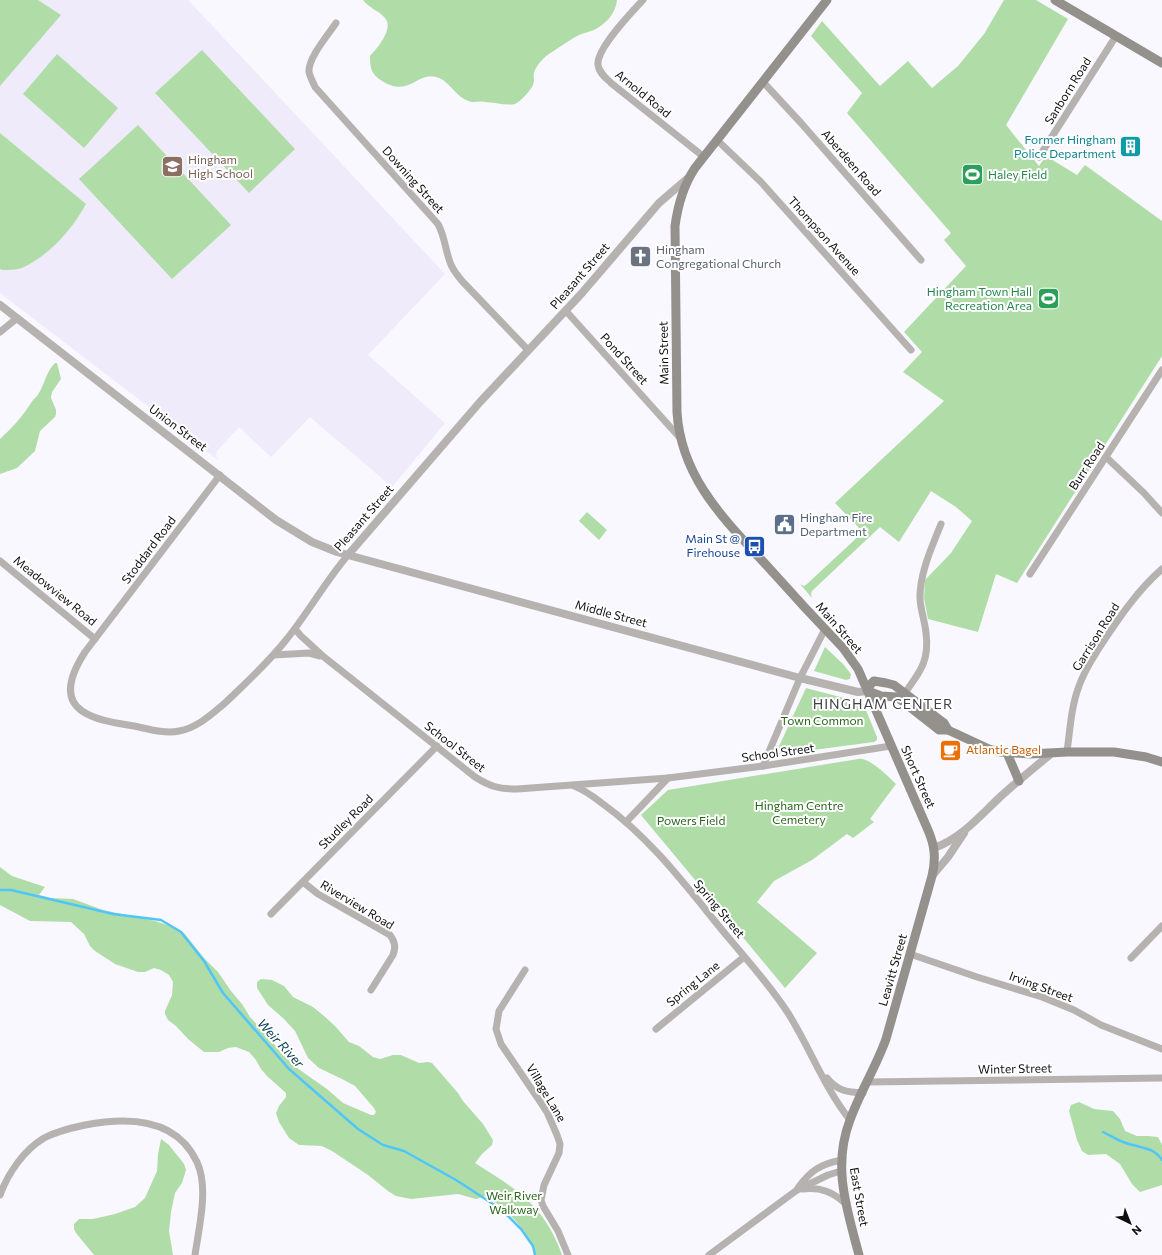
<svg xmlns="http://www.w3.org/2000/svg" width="1162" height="1255" font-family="Commissioner,sans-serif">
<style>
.built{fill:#efebfa}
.green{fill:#b0dda7}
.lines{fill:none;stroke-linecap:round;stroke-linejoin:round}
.stream{stroke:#50c5fa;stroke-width:2.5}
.minor{stroke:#b5b2b0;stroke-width:7}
.tertiary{stroke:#b5b2b0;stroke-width:8}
.secondary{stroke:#94908c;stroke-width:9}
.labels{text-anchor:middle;stroke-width:4;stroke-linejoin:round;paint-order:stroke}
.street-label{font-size:12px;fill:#0f0f11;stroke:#fff}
.culture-label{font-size:12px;fill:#0d838f;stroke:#fff;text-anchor:end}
.education-label{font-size:12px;fill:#785e54;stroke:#fff;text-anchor:start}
.leisure-label{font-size:12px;fill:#27864d;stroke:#fff;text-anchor:start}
.worship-label{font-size:12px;fill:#5b616d;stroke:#fff;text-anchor:start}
.service-label{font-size:12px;fill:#4e5e75;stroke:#fff;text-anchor:start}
.transit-label{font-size:12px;fill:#164399;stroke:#fff;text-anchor:end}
.park-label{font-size:12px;fill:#276519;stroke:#fff}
.food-label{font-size:12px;fill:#c56008;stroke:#fff;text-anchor:start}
.water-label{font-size:13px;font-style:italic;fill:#083c52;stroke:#fff}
.quarter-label{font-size:14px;letter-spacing:1px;fill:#434147;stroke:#fff}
</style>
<rect width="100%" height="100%" fill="#f9f7ff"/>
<path class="built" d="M0,0H188L445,274L368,355L445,423L392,487L310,417L271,457L239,427L217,451L216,456L218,460L0,293Z"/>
<g class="green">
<path d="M0,0H38L61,15L0,86Z"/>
<path d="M363,0H617C616,13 606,24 594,30C589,32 583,33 577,36C568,41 560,47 552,52C545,56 536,65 534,73C533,76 535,81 533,85C531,90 520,102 515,104C506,106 494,102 485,102C481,101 477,102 473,102C470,102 467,100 464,99C454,93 448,80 436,77C416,72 410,98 382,81C371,74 370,68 370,56C378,48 394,28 385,18C379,11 369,8 363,0Z"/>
<path d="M1004,0H1036L1068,19L1006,125L1039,166L1046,156L1077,175L1085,165L1162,221V356L1017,583L996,574L978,632L928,619L924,598L925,580L951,553L972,521L956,507L931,491L899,542L880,527L812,591L811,594L812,598L800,584L804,586L807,584L863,532L835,503L944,401L903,372L922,352L904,332L966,266L944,240L951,233L847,113L862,93L811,36L822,21L880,86L908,61L932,88L958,66L984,34Z"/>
<path d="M202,50L295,149L249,193L155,93Z"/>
<path d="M57,54L118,108L84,148L23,94Z"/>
<path d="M138,125L231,225L172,279L79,179Z"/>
<path d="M0,133L86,204C72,230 50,254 24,267C18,270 9,270 2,270L0,269Z"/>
<path d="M55,363H57L61,379L52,392L51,398L56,410V414L55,417L40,431L35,451L17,468L0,474V439C12,428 22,417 31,403C33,399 37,397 39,393C45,383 46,372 55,363Z"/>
<path d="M587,512L607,530L599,540L579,521Z"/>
<path d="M825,647L843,664L851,674L850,679L846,680L814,671Z"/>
<path d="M806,688L863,703L877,737V740L874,742L775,755Z"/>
<path d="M858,759C869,757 888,776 896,784L870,819L874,822L853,838L847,834L812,860L774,881L757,902L817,953L785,988L641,815L668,790Z"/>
<path d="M0,867L12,876L45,887L39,895L51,898L73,899L103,910L155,921L177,928L184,933L204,958L218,972L231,991L242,1004L250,1017L264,1032L283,1055L297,1068L327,1089L343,1103L371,1115H374L376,1112L374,1108L355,1086L344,1080L319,1068L308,1058L295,1031L283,1018L268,1005L257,988V982L261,979L272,980L284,986L293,997L313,1007L324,1016L335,1026L349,1042L359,1046L373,1057L380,1059L393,1055H401L419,1063L428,1062L432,1063L458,1093L463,1101L483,1124L493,1140L492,1145L482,1154L475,1163C516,1189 545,1206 562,1255H536C527,1229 509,1211 486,1196L476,1199L458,1194L411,1199L396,1196L388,1191L368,1175L332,1151L322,1146L299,1145L289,1138L279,1122L276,1113L279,1106L286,1097V1093L267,1076L261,1069L256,1060L249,1052L236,1047L228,1048L219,1052H204L188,1039L176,1026L168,1020L165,1014V1011L172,995L173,982L169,975L161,970L154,968L145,972H138L115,964L95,951L90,946L84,934L71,922L30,921L0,905Z"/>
<path d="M1079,1102L1094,1109L1113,1111L1120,1119L1125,1131L1137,1136H1148L1158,1137L1162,1145V1185L1140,1192L1132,1184L1120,1164L1106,1154L1088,1155L1082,1151L1077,1140L1071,1118L1069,1111L1071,1105Z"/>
<path d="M161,1139L169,1145L181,1160L184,1164L186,1170L182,1183L175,1193L171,1212L169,1231L173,1255H94L76,1233L74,1229V1224L79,1219H93L115,1214L135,1207L145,1198L157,1171L158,1154Z"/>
</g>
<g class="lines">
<g class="stream">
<path d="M0,890H11L113,914L161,920L181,932L204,961L223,993L289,1069L358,1129L383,1145L404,1151L456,1180L493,1204L508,1216L521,1229L533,1246L535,1255"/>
<path d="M1103,1132C1111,1136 1119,1141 1126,1143C1140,1148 1154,1147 1162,1160"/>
</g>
<g class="minor">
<path d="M643,0C631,13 596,49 598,65C599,73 606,78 611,83L704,157"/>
<path d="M336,23C328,35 308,58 309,72C310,77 313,82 315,87L438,224C445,237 445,249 450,262C452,269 457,275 462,281L528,350"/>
<path d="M763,82L801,123L921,260"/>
<path d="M717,140L761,182L911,350"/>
<path d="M1039,157L1116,36"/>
<path d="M566,311L681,439"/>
<path d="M0,332L16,319"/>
<path d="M1106,457L1144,493L1162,513"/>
<path d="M220,475L85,652C74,669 60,696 82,711C97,721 117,723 134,726C148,729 165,734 179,731C197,728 212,714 225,703C246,683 268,663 286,640C308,613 325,582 348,555"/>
<path d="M0,561L95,639"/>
<path d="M1030,574L1162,370"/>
<path d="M295,629L301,636L324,657L475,777C491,787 499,789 517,789L668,778L763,766L891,746"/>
<path d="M274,655L309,653L320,656"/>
<path d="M902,697C918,674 930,663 926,633C925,621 920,609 920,597C920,572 932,547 941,524"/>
<path d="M1067,752C1070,730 1071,707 1079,686C1084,671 1093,658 1101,645C1119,618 1137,591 1162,569"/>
<path d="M763,766L800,678L825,629"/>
<path d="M574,786C585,790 594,797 603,804C652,839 689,890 727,936C748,961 770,985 788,1013C810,1048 824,1087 850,1120"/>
<path d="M626,822L668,778"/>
<path d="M303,882L318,894L390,935C395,942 396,947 393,955L371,990"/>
<path d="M271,914L437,746"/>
<path d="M910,954L977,977L1042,997L1074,1010L1101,1025L1162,1049"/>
<path d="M1131,958L1162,926"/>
<path d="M525,970L499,1011L496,1029L501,1044L539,1100L547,1112L557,1135L560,1144L559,1153L544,1185L541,1200L543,1206L558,1231L568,1255"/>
<path d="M656,1029L744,957"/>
<path d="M827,1078C837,1091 847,1092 863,1093"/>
<path d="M867,1082L1162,1078"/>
<path d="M798,1188C810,1171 820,1164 842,1160"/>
<path d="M803,1189C821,1187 833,1192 846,1204"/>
<path d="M0,1195C8,1173 24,1150 44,1138C57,1131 71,1128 85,1125C126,1117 176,1117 197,1162C209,1188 199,1227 195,1255"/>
<path d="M709,1255L797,1190L828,1175L841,1171"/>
</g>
<g class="tertiary">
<path d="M0,305L276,520L312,542L337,552L800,678L858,692L868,691"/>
<path d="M348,555L480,402L582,293L659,203L688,178"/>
<path d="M934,848C961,838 978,818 998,799C1015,783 1034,768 1052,753"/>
<path d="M932,876L948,857L964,833"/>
</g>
<g class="secondary">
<path d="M827,0L695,168C683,186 678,204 675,226L677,412C681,479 726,521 769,568C793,595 818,622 843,648L858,669L928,830C935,846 936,859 932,876L886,1039C876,1067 860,1092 850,1120C832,1167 847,1209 859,1255"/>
<path d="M1055,0L1162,63"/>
<path d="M868,691L881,696L897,697L939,730H948L989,749L1000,752L1030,754L1067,752H1114L1146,757L1162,762"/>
<path d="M868,691L870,685L874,681L886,683L894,685L944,723L948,730"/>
<path d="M1007,753L1019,781"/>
</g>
</g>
<defs>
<symbol id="building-square" viewBox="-11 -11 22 22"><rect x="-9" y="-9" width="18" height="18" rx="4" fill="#0f9aa8" stroke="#fff"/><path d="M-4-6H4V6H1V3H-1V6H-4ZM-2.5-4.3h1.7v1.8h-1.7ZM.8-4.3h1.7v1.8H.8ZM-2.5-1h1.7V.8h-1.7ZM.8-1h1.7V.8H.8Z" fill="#fff"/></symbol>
<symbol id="school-square" viewBox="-11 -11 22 22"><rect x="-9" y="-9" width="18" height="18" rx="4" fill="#8d6e63" stroke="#fff"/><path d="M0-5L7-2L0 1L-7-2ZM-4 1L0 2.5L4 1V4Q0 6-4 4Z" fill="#fff"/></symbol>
<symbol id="stadium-square" viewBox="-11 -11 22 22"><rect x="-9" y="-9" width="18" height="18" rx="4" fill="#2e9e5b" stroke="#fff"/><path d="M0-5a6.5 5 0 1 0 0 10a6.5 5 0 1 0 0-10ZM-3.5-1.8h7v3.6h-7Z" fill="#fff"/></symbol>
<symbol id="church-square" viewBox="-11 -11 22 22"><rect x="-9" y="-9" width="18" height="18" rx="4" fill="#6b7280" stroke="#fff"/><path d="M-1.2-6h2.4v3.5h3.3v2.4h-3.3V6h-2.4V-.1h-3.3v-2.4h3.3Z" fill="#fff"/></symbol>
<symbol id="civic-square" viewBox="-11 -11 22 22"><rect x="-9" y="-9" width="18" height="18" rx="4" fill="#5c6f8a" stroke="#fff"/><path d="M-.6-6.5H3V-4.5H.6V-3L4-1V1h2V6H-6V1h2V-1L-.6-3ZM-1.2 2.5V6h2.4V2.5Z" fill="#fff"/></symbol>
<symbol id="bus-square" viewBox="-11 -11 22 22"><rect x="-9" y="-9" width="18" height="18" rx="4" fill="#1a4fb4" stroke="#fff"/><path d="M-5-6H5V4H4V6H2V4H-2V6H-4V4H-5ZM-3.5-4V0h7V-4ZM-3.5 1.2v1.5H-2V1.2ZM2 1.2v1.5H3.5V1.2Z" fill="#fff"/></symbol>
<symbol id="cafe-square" viewBox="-11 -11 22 22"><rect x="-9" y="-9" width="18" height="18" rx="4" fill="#e8710a" stroke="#fff"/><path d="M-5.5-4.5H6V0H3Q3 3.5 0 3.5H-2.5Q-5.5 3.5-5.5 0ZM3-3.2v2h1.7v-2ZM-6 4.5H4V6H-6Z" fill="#fff"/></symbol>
</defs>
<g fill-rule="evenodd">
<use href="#building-square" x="1118" y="134" width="25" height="25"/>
<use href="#school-square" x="160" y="154" width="25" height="25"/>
<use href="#stadium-square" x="960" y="162" width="25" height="25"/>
<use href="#church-square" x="628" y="244" width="25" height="25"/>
<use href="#stadium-square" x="1036" y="286" width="25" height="25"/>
<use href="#civic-square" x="772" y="512" width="25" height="25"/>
<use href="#bus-square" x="742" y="534" width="25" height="25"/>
<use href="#cafe-square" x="938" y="738" width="25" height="25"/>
</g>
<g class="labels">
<g class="street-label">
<text transform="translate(1068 91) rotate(-58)" y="4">Sanborn Road</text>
<text transform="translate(643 94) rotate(39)" y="4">Arnold Road</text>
<text transform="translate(851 163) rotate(49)" y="4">Aberdeen Road</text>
<text transform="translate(413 180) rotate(48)" y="4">Downing Street</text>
<text transform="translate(824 236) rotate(48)" y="4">Thompson Avenue</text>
<text transform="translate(580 276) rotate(-49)" y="4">Pleasant Street</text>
<text transform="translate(664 353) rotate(-91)" y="4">Main Street</text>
<text transform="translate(624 359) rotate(48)" y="4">Pond Street</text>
<text transform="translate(178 428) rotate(37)" y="4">Union Street</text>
<text transform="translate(1087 466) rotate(-57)" y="4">Burr Road</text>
<text transform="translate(364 518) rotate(-49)" y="4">Pleasant Street</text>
<text transform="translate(149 550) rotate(-53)" y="4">Stoddard Road</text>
<text transform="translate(55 591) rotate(39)" y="4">Meadowview Road</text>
<text transform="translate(611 614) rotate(15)" y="4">Middle Street</text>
<text transform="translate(839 628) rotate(49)" y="4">Main Street</text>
<text transform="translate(1096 637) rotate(-58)" y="4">Garrison Road</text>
<text transform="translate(455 747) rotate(38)" y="4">School Street</text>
<text transform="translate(778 753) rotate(-8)" y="4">School Street</text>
<text transform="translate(918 777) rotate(66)" y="4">Short Street</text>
<text transform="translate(346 822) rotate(-45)" y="4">Studley Road</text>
<text transform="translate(357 905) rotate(31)" y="4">Riverview Road</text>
<text transform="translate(719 909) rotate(50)" y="4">Spring Street</text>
<text transform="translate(893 970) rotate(-74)" y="4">Leavitt Street</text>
<text transform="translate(693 984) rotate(-39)" y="4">Spring Lane</text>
<text transform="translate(1041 987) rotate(20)" y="4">Irving Street</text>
<text transform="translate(1015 1069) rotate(-1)" y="4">Winter Street</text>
<text transform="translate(546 1093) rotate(59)" y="4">Village Lane</text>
<text transform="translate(859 1197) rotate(80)" y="4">East Street</text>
</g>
<g class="culture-label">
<text x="1116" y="144">Former Hingham<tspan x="1116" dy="14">Police Department</tspan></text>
</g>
<g class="education-label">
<text x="188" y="164">Hingham<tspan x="188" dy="14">High School</tspan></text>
</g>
<g class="leisure-label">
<text x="988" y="179">Haley Field</text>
<text x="1032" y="296" text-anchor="end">Hingham Town Hall<tspan x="1032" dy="14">Recreation Area</tspan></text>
</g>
<g class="worship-label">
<text x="656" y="254">Hingham<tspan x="656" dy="14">Congregational Church</tspan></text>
</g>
<g class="service-label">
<text x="800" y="522">Hingham Fire<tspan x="800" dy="14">Department</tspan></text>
</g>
<g class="transit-label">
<text x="740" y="543">Main St @<tspan x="740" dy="14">Firehouse</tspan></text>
</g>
<g class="park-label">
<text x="822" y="725">Town Common</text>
<text x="799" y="810">Hingham Centre<tspan x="799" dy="14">Cemetery</tspan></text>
<text x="691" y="825">Powers Field</text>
<text x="514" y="1200">Weir River<tspan x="514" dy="14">Walkway</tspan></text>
</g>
<g class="food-label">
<text x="966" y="754">Atlantic Bagel</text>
</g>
<g class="water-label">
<text transform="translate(281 1043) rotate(47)" y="5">Weir River</text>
</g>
<g class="quarter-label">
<text x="883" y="709">HINGHAM CENTER</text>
</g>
</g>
<g transform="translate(1130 1223) rotate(137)" stroke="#ffffff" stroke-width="3" paint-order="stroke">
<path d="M0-3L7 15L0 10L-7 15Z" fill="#0f0f11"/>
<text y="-6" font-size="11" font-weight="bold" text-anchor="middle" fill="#0f0f11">N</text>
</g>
</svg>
